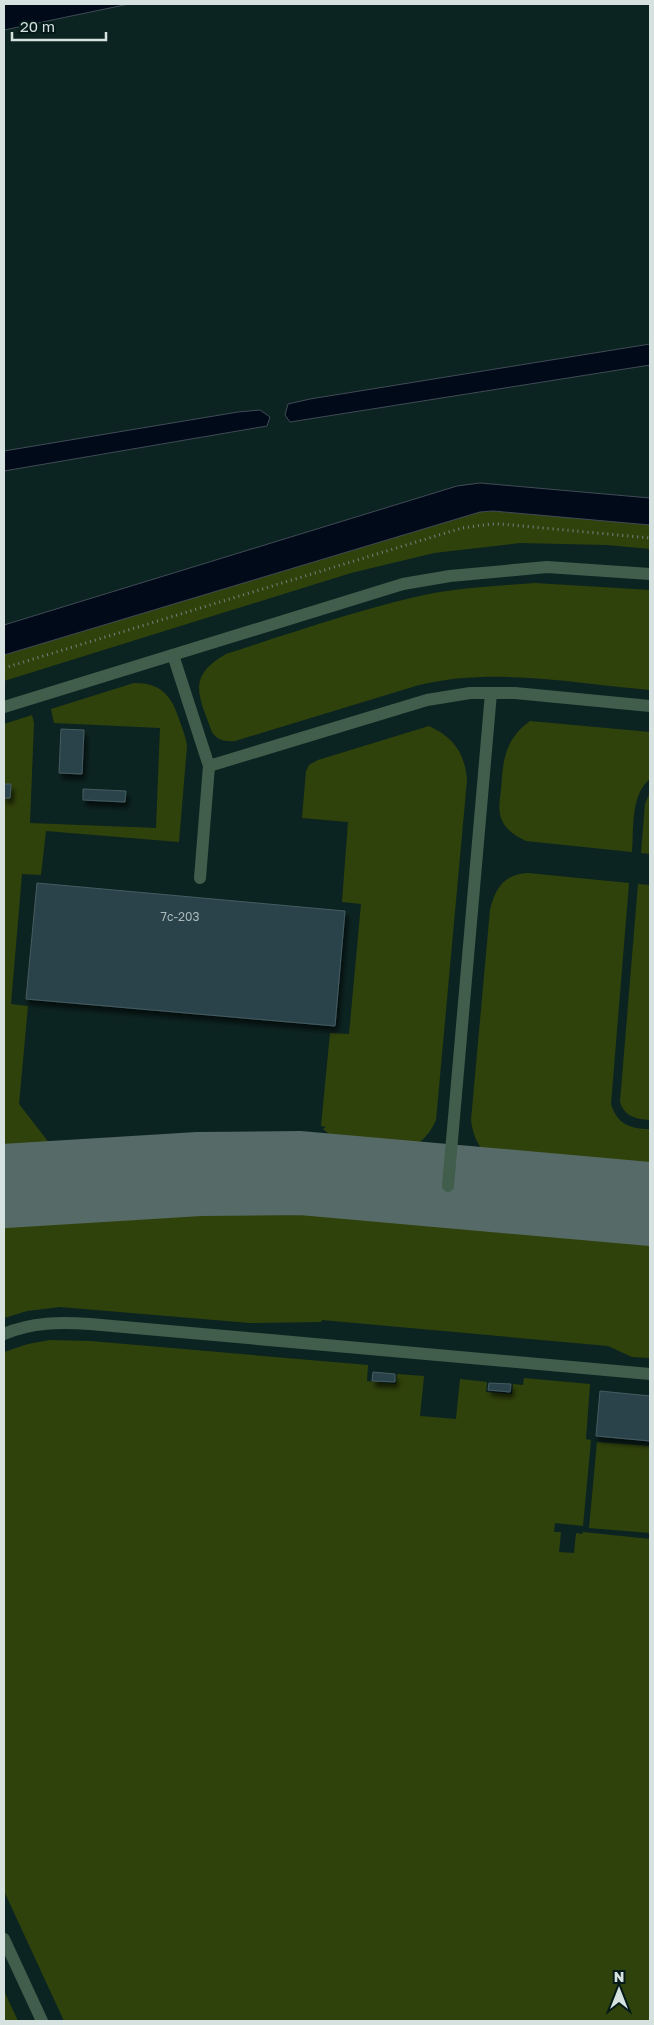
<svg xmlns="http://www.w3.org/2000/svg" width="654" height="2025" font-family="'Golos Text',sans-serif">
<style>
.green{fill:#30420b}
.water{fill:#000a19;stroke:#404b55}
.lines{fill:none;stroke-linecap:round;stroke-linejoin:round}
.taxiway{stroke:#566a68;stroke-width:84}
.building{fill:#2b4248;stroke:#445c62;filter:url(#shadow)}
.path{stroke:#708380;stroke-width:3;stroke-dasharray:1 4;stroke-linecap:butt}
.service{stroke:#415d4c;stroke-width:12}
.minor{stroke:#415d4c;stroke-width:12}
.labels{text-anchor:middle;stroke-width:4.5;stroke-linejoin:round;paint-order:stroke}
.number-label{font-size:12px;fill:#aababa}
</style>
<defs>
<filter id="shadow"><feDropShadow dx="3" dy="5.5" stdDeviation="2.5" flood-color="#0009"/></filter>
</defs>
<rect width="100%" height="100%" fill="#0c2421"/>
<g class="green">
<path d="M493,511L650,525V549L607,545L520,543L434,553L351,573L4,681V655L480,512Z"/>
<path d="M535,583L650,590V690C574,683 494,667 419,685L235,741C225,742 217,740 212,732C199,696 186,677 226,654C288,634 351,612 415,597C454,588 495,586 535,583Z"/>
<path d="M134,683C161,683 171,695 179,719C182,728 186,737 187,746L179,842L46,831L41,875L22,874L11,1004L28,1006L19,1104L57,1153L4,1157V724L32,715L34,723L30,823L156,828L160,728L54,723L51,709Z"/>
<path d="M530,721L650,732V779C630,795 634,829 632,852L526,841C516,836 505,830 501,818C498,809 500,799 501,790C503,761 504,740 530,721Z"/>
<path d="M429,726C453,737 465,753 467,780L436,1120C427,1140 414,1150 391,1150V1152L344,1148V1146L323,1129L326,1127L321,1126L330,1033L349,1034L361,904L342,902L348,822L302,818L306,771L309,765L318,760Z"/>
<path d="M650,792V854L641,853L645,804Z"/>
<path d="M528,873L629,883L611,1104C617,1124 630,1129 650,1129V1174L509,1161C483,1154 475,1147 471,1120L490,910C495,889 504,874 528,873Z"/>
<path d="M638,884L650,885V1120C636,1119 625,1117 620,1102Z"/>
<path d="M303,1200L650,1231V1358L632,1357L608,1346L322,1320L321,1322L250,1323L60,1307L27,1311L4,1318V1214L231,1201Z"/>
<path d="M50,1340L90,1341L368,1365L367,1381L396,1384L397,1374L424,1376L420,1416L456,1419L460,1379L487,1382L486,1392L512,1394L513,1384L523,1385L524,1378L590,1384L586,1439L591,1440L583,1526L555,1523L554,1532H561L559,1552L574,1553L576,1533L582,1534L583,1532L650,1539V2021H64L4,1891V1352L28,1344Z"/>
<path d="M597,1442L650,1446V1533L589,1528Z"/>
<path d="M4,1991L18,2021H4Z"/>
</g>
<g class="water">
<path d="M4,4H129L4,30Z"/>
<path d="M650,344V365L290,422L285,415L288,404L310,399Z"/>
<path d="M260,410L270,417L267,426L4,471V451L238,412Z"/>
<path d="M480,483L650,498V525L493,511L480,512L4,655V625L457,486Z"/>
</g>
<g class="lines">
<path class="taxiway" d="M4,1186L199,1174L300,1173L650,1204"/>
</g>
<g class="building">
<path d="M61,729L84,730L82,774L59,773Z"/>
<path d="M4,784H11L10,798H4Z"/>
<path d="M83,789L126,791L125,802L83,800Z"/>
<path d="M37,883L345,911L335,1026L26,999Z"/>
<path d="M373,1372L395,1374V1382L372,1381Z"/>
<path d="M489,1383L511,1384L510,1392L488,1390Z"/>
<path d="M600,1391L650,1396V1441L596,1436Z"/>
</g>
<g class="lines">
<path class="path" d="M4,668L462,528L491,524H501L650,538"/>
<g class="service">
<path d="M173,655L209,766L200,878"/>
<path d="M209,766L427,700L470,693H515L650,706"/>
<path d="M448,1186L491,693"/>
<path d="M4,1334C32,1322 61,1322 90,1324L650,1374"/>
<path d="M4,1939L42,2021"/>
</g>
<path class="minor" d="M4,707L403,584L450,576L547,567L650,574"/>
</g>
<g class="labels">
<g class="number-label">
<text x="180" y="921">7c-203</text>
</g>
</g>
<rect width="654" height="2025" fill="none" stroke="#d5e2e0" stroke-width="10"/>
<g transform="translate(619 1990)" stroke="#041a18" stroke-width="4" paint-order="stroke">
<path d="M0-4L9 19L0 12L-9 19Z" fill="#d5e2e0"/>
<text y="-8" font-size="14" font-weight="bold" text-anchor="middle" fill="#d5e2e0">N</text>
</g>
<path d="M12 32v8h94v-8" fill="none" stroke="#d5e2e0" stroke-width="2.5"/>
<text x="20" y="32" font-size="15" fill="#d5e2e0" stroke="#041a18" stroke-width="4" paint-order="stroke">20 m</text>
</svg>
